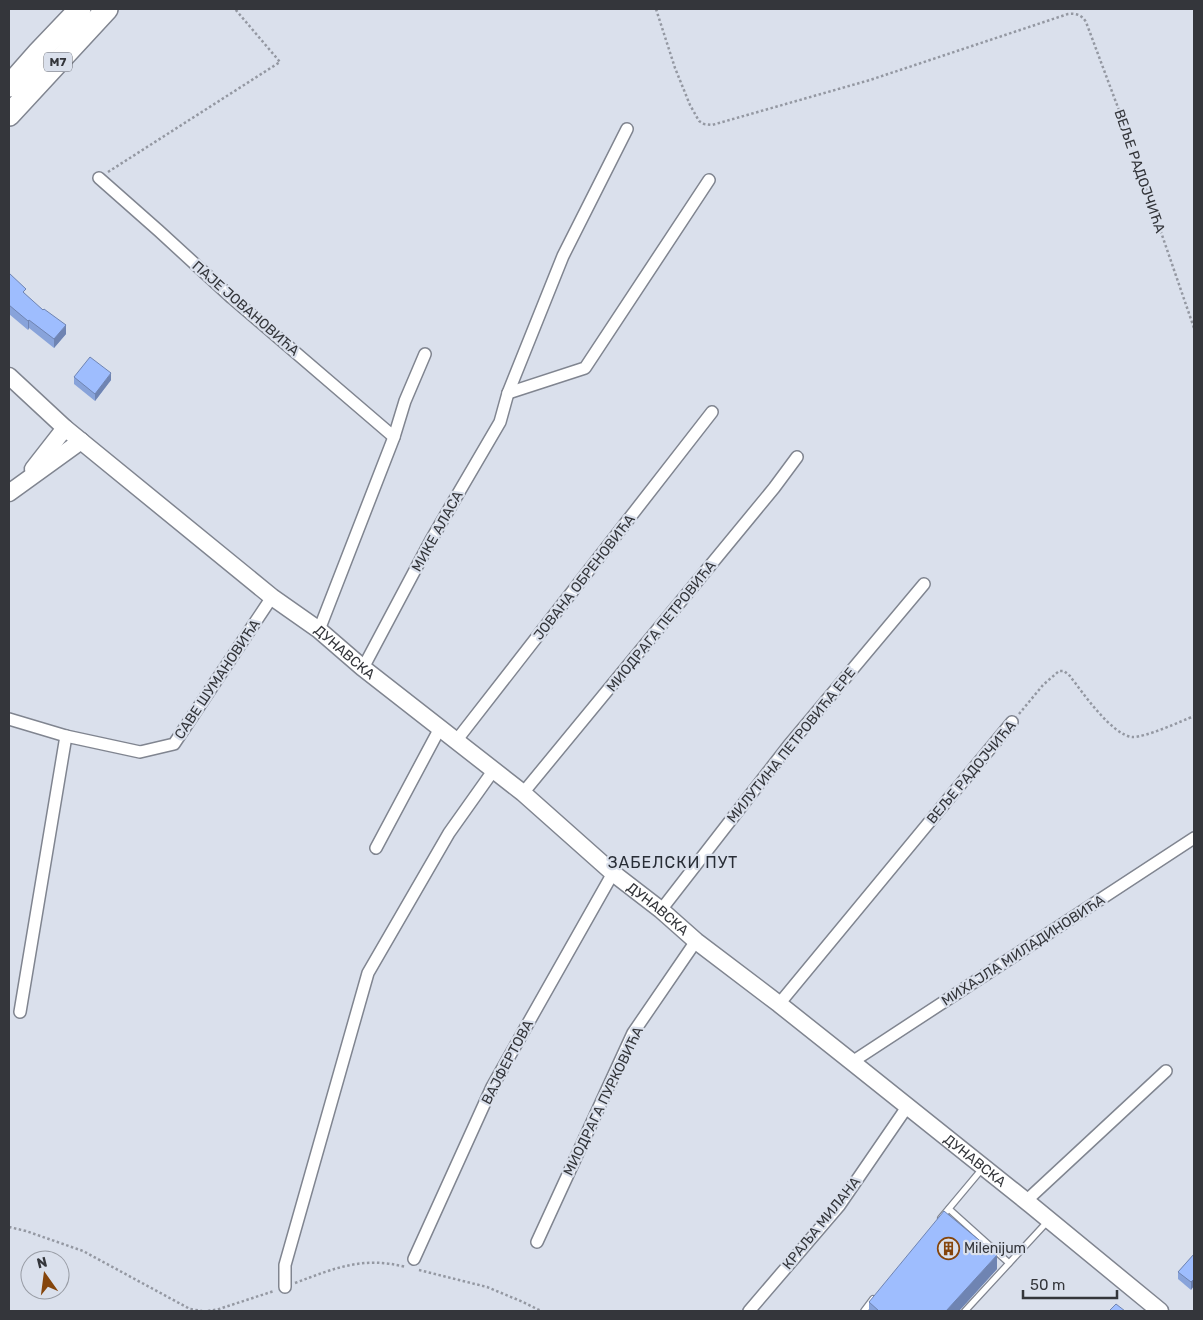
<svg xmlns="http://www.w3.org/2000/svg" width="1203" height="1320" font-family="Rubik,sans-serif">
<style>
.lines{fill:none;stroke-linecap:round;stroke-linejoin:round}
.lane-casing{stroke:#808590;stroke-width:8}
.street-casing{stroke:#808590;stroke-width:14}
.secondary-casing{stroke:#808590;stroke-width:19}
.highway-casing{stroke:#808590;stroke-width:24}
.path{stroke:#9498a2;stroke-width:2.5;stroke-dasharray:2.5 2.5;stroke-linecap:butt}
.lane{stroke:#fff;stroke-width:5.5}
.street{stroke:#fff;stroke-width:11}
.secondary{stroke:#fff;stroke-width:16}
.highway{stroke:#fff;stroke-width:21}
.wall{fill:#88a3da}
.shaded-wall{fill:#6f84b2}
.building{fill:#9ebdfe;stroke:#6f84b2}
.labels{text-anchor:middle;stroke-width:4.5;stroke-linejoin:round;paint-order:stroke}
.shield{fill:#dae0ec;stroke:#666970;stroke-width:1}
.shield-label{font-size:12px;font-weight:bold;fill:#34363b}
.street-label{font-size:14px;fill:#34363b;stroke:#dae0ec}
.poi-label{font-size:14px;fill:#34363b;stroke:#dae0ec;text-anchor:start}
.quarter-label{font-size:16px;letter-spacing:1px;fill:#282d36;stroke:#dae0ec}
</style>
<rect width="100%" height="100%" fill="#dae0ec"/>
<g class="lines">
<defs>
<g id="lane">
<path d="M949,1209L1009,1263"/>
<path d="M941,1218L982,1169"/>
<path d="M864,1311L873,1299"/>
<path d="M965,1311L1048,1221"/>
</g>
<g id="street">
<path d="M99,178L159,231L232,298L394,437"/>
<path d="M508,393L585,368L709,180"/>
<path d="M319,630L394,437L405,401L425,354"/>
<path d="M363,668L431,540L500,422L508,393L563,256L627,129"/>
<path d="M9,719L66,736"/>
<path d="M456,741L712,412"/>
<path d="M523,793L774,488L797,457"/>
<path d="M376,848L440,728"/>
<path d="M661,910L789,745L924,584"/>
<path d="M779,1004L1012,722"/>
<path d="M20,1012L66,736L140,752L174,744L272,597"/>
<path d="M852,1062L1194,838"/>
<path d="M1026,1201L1166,1071"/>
<path d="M537,1242L633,1033L696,941"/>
<path d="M414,1259L492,1087L613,873"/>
<path d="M285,1287V1265L368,973L449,833L493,771"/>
<path d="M749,1311L839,1206L907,1107"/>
</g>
<g id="secondary">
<path id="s1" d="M9,376L65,428L272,597L319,630L363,668L523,793L613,873L661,910L696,941L779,1004L852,1062L1031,1205L1160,1311"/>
<path d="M33,469L65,428"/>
<path d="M9,493L81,441"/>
</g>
<g id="highway">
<path d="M9,86L39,52L80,9"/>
<path d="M9,115L107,9"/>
</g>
</defs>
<use href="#lane" class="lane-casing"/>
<use href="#street" class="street-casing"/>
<use href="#secondary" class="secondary-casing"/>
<use href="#highway" class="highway-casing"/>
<g class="path">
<path d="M656,9L675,68L690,105L699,121L704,124L712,125L870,80L1068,14C1076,13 1082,15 1086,22L1120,113L1194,328"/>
<path d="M108,172L280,62L235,9"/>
<path d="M1019,714L1043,685L1059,671H1064L1070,676C1082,692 1112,735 1132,737C1144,738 1182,721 1194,716"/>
<path d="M9,1227L26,1231L83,1251L190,1309L202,1311"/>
<path d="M419,1270L487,1287L523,1302L541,1311"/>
<path d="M295,1283C335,1268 363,1256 406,1267"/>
<path d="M208,1311L219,1309L274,1291"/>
</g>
<use href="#lane" class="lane"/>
<use href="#street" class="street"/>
<use href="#secondary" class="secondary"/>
<use href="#highway" class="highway"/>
</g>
<g class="wall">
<path d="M9,273L26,295L66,334L54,348L29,328L28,330L9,314Z"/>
<path d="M74,377L111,380L95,401L74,384Z"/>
<path d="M1194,1254L1191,1290L1178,1279V1272Z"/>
<path d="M997,1269L959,1311H869V1302Z"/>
</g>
<g class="shaded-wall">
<path d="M29,320V328L28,330V321Z"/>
<path d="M66,325V334L54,348V339Z"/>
<path d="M111,373V380L95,401V394Z"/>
<path d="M997,1255V1269L959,1311H946Z"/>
<path d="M1194,1279V1286L1191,1290V1282Z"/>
</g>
<g class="building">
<path d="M9,273L26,289L23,292L43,310L44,309L66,325L54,339L29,320L28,321L9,305Z"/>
<path d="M90,357L111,373L95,394L74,377Z"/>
<path d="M944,1211L997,1255L946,1311H879L869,1302Z"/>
<path d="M1194,1254V1279L1191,1282L1178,1272Z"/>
<path d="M1116,1304L1125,1311H1109Z"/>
</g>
<defs>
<symbol id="building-ring" viewBox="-11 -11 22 22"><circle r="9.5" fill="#dae0ec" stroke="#85450c" stroke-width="1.5"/><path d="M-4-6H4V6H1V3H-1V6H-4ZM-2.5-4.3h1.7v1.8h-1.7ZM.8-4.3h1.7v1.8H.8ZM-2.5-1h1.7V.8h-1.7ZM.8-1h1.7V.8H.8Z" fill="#85450c"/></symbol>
</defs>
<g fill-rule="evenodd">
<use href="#building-ring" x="936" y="1236" width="25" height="25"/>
</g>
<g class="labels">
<rect class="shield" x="44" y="52.5" width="28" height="19" rx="4"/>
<g class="shield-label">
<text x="58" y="66">M7</text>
</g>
<g class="street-label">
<text transform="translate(1140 171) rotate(71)" y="5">ВЕЉЕ РАДОЈЧИЋА</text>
<text transform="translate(246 308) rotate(41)" y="5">ПАЈЕ ЈОВАНОВИЋА</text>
<text transform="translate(437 531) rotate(-61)" y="5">МИКЕ АЛАСА</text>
<text transform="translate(584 577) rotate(-52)" y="5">ЈОВАНА ОБРЕНОВИЋА</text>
<text transform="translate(661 626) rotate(-51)" y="5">МИОДРАГА ПЕТРОВИЋА</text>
<text dy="5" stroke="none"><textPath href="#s1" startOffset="435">ДУНАВСКА</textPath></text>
<text transform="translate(217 679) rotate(-56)" y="5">САВЕ ШУМАНОВИЋА</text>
<text transform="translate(791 745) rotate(-51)" y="5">МИЛУТИНА ПЕТРОВИЋА ЕРЕ</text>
<text transform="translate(971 772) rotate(-50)" y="5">ВЕЉЕ РАДОЈЧИЋА</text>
<text dy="5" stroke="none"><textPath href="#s1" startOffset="840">ДУНАВСКА</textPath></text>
<text transform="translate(1023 950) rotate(-33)" y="5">МИХАЈЛА МИЛАДИНОВИЋА</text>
<text transform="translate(507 1062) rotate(-62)" y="5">ВАЈФЕРТОВА</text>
<text transform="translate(603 1101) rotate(-64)" y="5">МИОДРАГА ПУРКОВИЋА</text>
<text dy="5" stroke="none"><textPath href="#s1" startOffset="1245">ДУНАВСКА</textPath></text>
<text transform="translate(821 1223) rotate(-51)" y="5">КРАЉА МИЛАНА</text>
</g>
<g class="poi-label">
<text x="964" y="1253">Milenijum</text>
</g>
<g class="quarter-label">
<text x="673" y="868">ЗАБЕЛСКИ ПУТ</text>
</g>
</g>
<rect width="1203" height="1320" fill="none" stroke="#34363b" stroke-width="20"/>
<g transform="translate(45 1275) rotate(346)"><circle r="24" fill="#dae0ec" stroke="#989ca5"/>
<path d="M0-4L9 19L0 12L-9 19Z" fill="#85450c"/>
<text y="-8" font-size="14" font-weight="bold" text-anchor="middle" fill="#34363b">N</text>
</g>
<path d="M1023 1290v8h94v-8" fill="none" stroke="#34363b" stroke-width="2.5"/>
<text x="1030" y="1290" font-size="15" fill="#34363b" stroke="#dae0ec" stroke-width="4" paint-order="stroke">50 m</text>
</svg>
